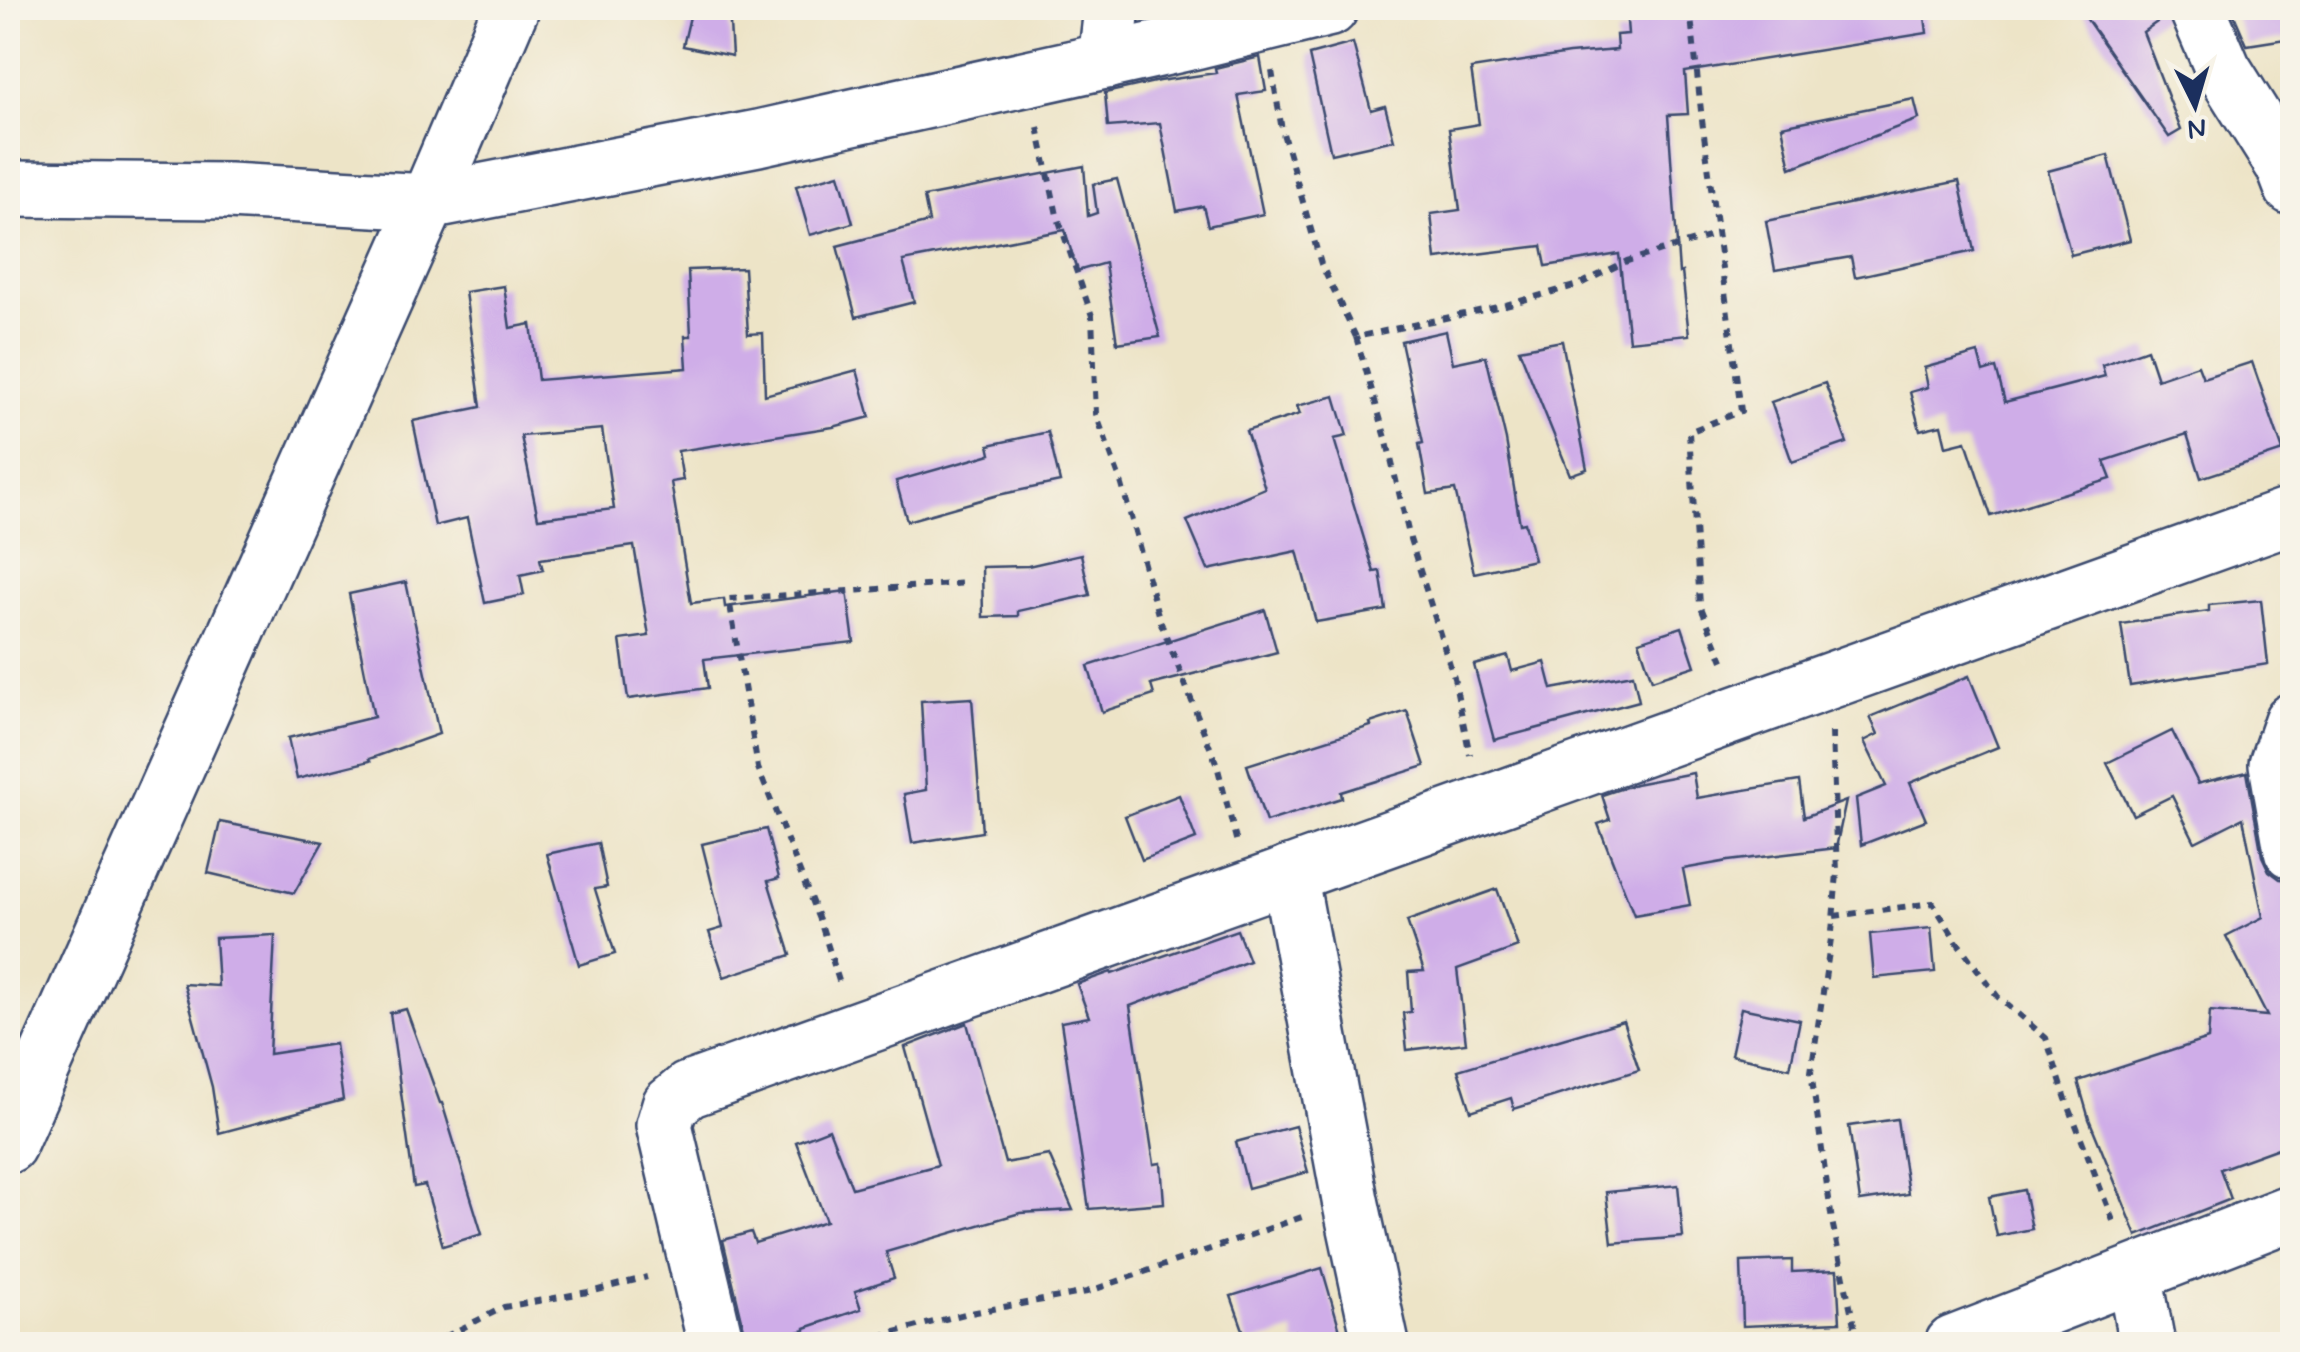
<svg xmlns="http://www.w3.org/2000/svg" width="2300" height="1352" font-family="Mynerve,sans-serif">
<style>
.building{fill:#cfade8;fill-rule:evenodd}
.lines{fill:none;stroke-linecap:round;stroke-linejoin:round}
.street-casing{stroke:#3a4a6e;stroke-width:60}
.secondary-casing{stroke:#3a4a6e;stroke-width:60}
.path{stroke:#3a4a6e;stroke-width:6;stroke-dasharray:8 8;stroke-linecap:butt}
.street{stroke:#fff;stroke-width:55}
.secondary{stroke:#fff;stroke-width:55}
</style>
<rect width="100%" height="100%" fill="#f7f3e8"/>
<filter id="ink" filterUnits="userSpaceOnUse"><feTurbulence type="fractalNoise" baseFrequency=".01" numOctaves="2"/><feDisplacementMap in="SourceGraphic" scale="20" xChannelSelector="R" yChannelSelector="G"/><feConvolveMatrix kernelMatrix="1 2 1 2 8 2 1 2 1" color-interpolation-filters="sRGB"/></filter>
<filter id="wash" filterUnits="userSpaceOnUse"><feTurbulence type="fractalNoise" baseFrequency=".0048" numOctaves="4" result="noise"/><feDisplacementMap in="SourceGraphic" scale="40" xChannelSelector="R" yChannelSelector="G"/><feGaussianBlur stdDeviation="2.25" result="paint"/><feColorMatrix in="noise" values="0 0 0 0 0 0 0 0 0 0 0 0 0 0 0 0 0 1.4 0 .05"/><feComposite in="paint" operator="in"/></filter>
<g filter="url(#wash)">
<rect width="100%" height="100%" fill="#ede4c7"/>
<g id="blocks">
<g class="building">
<path d="M692,8H729L732,56L683,46Z"/>
<path d="M1626,8H1800L1801,15L1885,8H1924L1927,33L1685,72L1688,114L1668,115L1679,273L1682,272L1689,335L1629,341L1619,254L1546,266L1542,246L1436,259L1431,214L1460,210L1449,129L1479,124L1471,69L1569,54L1617,50L1616,35L1628,34Z"/>
<path d="M2079,8H2166L2167,15L2143,32L2181,130L2169,137Z"/>
<path d="M2231,8H2292V38L2247,45Z"/>
<path d="M1353,43L1371,110L1385,106L1394,140L1331,154L1309,55Z"/>
<path d="M1260,57L1266,91L1238,95L1263,214L1208,226L1203,206L1177,211L1160,123L1108,127L1105,93L1159,81L1216,73L1215,68Z"/>
<path d="M1914,99L1919,119L1791,168L1782,126Z"/>
<path d="M2108,155L2130,240L2071,255L2048,171Z"/>
<path d="M1084,166L1088,216L1097,213L1093,184L1117,179L1160,337L1117,343L1105,263L1077,271L1065,230L903,261L914,302L856,317L837,246L929,222L924,197Z"/>
<path d="M839,174L853,223L810,235L796,186Z"/>
<path d="M1959,181L1974,251L1855,277L1851,257L1775,270L1766,221Z"/>
<path d="M744,268L748,334L763,333L765,395L857,370L870,417L833,427L678,451L683,480L671,482L691,603L724,599L725,607L847,591L854,642L704,659L708,688L628,699L620,640L649,636L634,546L540,559L543,570L520,575L524,595L485,603L467,518L435,526L413,421L481,407L465,292L504,286L510,328L531,324L538,380L687,368L685,336H691L688,270ZM602,429L614,509L538,518L521,436Z"/>
<path d="M1446,331L1453,363L1486,356L1506,440L1520,524L1525,523L1534,560L1474,573L1455,490L1428,494L1419,444L1423,443L1401,341Z"/>
<path d="M1562,341L1587,469L1570,475L1519,349Z"/>
<path d="M2147,349L2157,379L2198,365L2203,378L2252,362L2283,451L2201,478L2187,434L2104,461L2111,479L1991,516L1966,441L1946,446L1941,425L1920,430L1910,392L1928,387L1924,368L1978,353L1983,372L1996,368L2005,402L2105,376L2102,365Z"/>
<path d="M1825,383L1847,443L1792,462L1771,402Z"/>
<path d="M1335,396L1347,436L1334,439L1374,572L1380,571L1386,610L1316,622L1297,551L1208,570L1187,521L1265,488L1246,431L1300,414L1297,406Z"/>
<path d="M1048,432L1060,482L998,495L907,521L896,481L991,454L989,445Z"/>
<path d="M1081,554L1090,595L1018,611V616L983,617L982,567L1028,566Z"/>
<path d="M406,582L439,734L369,759L370,761L297,779L288,738L374,717L349,594Z"/>
<path d="M2261,600L2268,664L2130,686L2121,624L2209,611V605Z"/>
<path d="M1265,610L1277,652L1151,685L1154,695L1102,712L1088,666Z"/>
<path d="M1682,627L1695,666L1652,680L1639,641Z"/>
<path d="M1508,656L1512,671L1545,662L1552,689L1633,674L1639,701L1494,740L1474,665Z"/>
<path d="M1969,676L1998,747L1910,783L1926,820L1861,845L1856,798L1886,786L1864,741L1878,734L1870,717Z"/>
<path d="M972,698L982,832L912,843L904,794L926,790L921,701Z"/>
<path d="M1407,711L1425,766L1341,792L1342,798L1266,822L1247,765L1371,726L1370,723Z"/>
<path d="M2172,731L2198,783L2196,784L2247,772L2262,856L2269,871L2280,879L2292,880V1143L2220,1169L2231,1199L2137,1236L2089,1119L2078,1081L2208,1039L2210,1011L2267,1016L2226,936L2263,917L2243,818L2195,842L2172,796L2133,815L2107,763Z"/>
<path d="M1693,773L1697,798L1799,781L1804,817L1846,801L1836,848L1728,861L1683,869L1690,905L1634,915L1598,824L1610,820L1602,795L1635,784Z"/>
<path d="M1179,795L1196,839L1142,860L1125,816Z"/>
<path d="M220,822L323,842L294,893L208,873Z"/>
<path d="M766,829L779,878L768,881L791,955L724,977L709,932L723,928L702,844Z"/>
<path d="M598,843L607,887L595,889L615,954L579,965L547,854Z"/>
<path d="M1497,889L1518,947L1457,969L1466,1043L1407,1050L1403,1013L1411,1012L1408,972L1424,971L1407,921Z"/>
<path d="M1931,928L1935,972L1874,978L1870,934Z"/>
<path d="M1237,930L1249,961L1130,1006L1154,1164L1161,1163L1164,1203L1089,1209L1061,1022L1089,1017L1077,984L1111,972L1112,974Z"/>
<path d="M275,935L269,1054L335,1044L343,1100L219,1133L212,1087L184,984L218,986L215,938Z"/>
<path d="M1741,1008L1800,1020L1790,1068L1731,1055Z"/>
<path d="M406,1009L440,1103H442L482,1234L443,1246L425,1185L414,1187L390,1013Z"/>
<path d="M1623,1021L1639,1070L1514,1109L1511,1098L1471,1111L1458,1070Z"/>
<path d="M967,1023L1005,1163L1049,1155L1073,1210L1020,1213L886,1252L894,1278L855,1291L861,1309L805,1328V1330L758,1344H746V1337L723,1240L751,1232L755,1243L826,1221L796,1142L829,1129L852,1188L938,1165L905,1047Z"/>
<path d="M1897,1119L1908,1194L1860,1201L1849,1126Z"/>
<path d="M1295,1126L1308,1172L1248,1188L1236,1142Z"/>
<path d="M1678,1185L1683,1237L1612,1243L1606,1192Z"/>
<path d="M2024,1190L2032,1229L1997,1236L1989,1197Z"/>
<path d="M1792,1260V1272L1837,1270L1840,1322L1743,1326L1741,1262Z"/>
<path d="M1322,1268L1344,1344H1296L1294,1331L1248,1344L1231,1296Z"/>
</g>
</g>
</g>
<g filter="url(#ink)">
<use href="#blocks" fill-opacity="0" stroke="#3a4a6e" stroke-width="2.5"/>
<g class="lines">
<defs>
<g id="street">
<path d="M2197,8L2223,69L2284,166L2292,187"/>
<path d="M1106,61L1112,8"/>
<path d="M8,189L229,191L428,202L758,138L1195,41L1330,8"/>
<path d="M2292,721L2277,764L2292,850"/>
<path d="M1289,874L1350,1200L1381,1344"/>
<path d="M2134,1274L2147,1344"/>
<path d="M716,1344L664,1125L670,1105L688,1090L2292,515"/>
</g>
<g id="secondary">
<path d="M8,1145L428,202L511,8"/>
<path d="M1953,1344L2292,1212"/>
</g>
</defs>
<use href="#street" class="street-casing"/>
<use href="#secondary" class="secondary-casing"/>
<g class="path">
<path d="M1690,8L1702,120L1741,411L1689,432L1700,605L1726,668"/>
<path d="M1272,71L1282,130L1321,264L1356,337L1502,306L1578,285L1627,261L1718,234"/>
<path d="M1038,127L1057,215L1092,316L1096,414L1122,485L1159,618L1217,765L1237,843"/>
<path d="M1356,337L1386,438L1410,539L1454,678L1470,755"/>
<path d="M1832,732L1837,873L1832,932L1811,1072L1832,1221L1858,1344"/>
<path d="M1834,916L1933,903L1957,942L1998,997L2046,1038L2066,1099L2115,1226"/>
<path d="M839,981L822,927L758,768L729,599L969,583"/>
<path d="M431,1344L504,1307L594,1291L647,1277"/>
<path d="M848,1344L965,1314L1087,1292L1302,1217"/>
</g>
<use href="#street" class="street"/>
<use href="#secondary" class="secondary"/>
</g>
</g>
<rect width="2300" height="1352" fill="none" stroke="#f7f3e8" stroke-width="40"/>
<g transform="translate(2195 105) rotate(175)" stroke="#f7f3e8" stroke-width="8" paint-order="stroke">
<path d="M0-8L18 38L0 25L-18 38Z" fill="#1b2f5e"/>
<text y="-15" font-size="28" font-weight="bold" text-anchor="middle" fill="#1b2f5e">N</text>
</g>
</svg>
